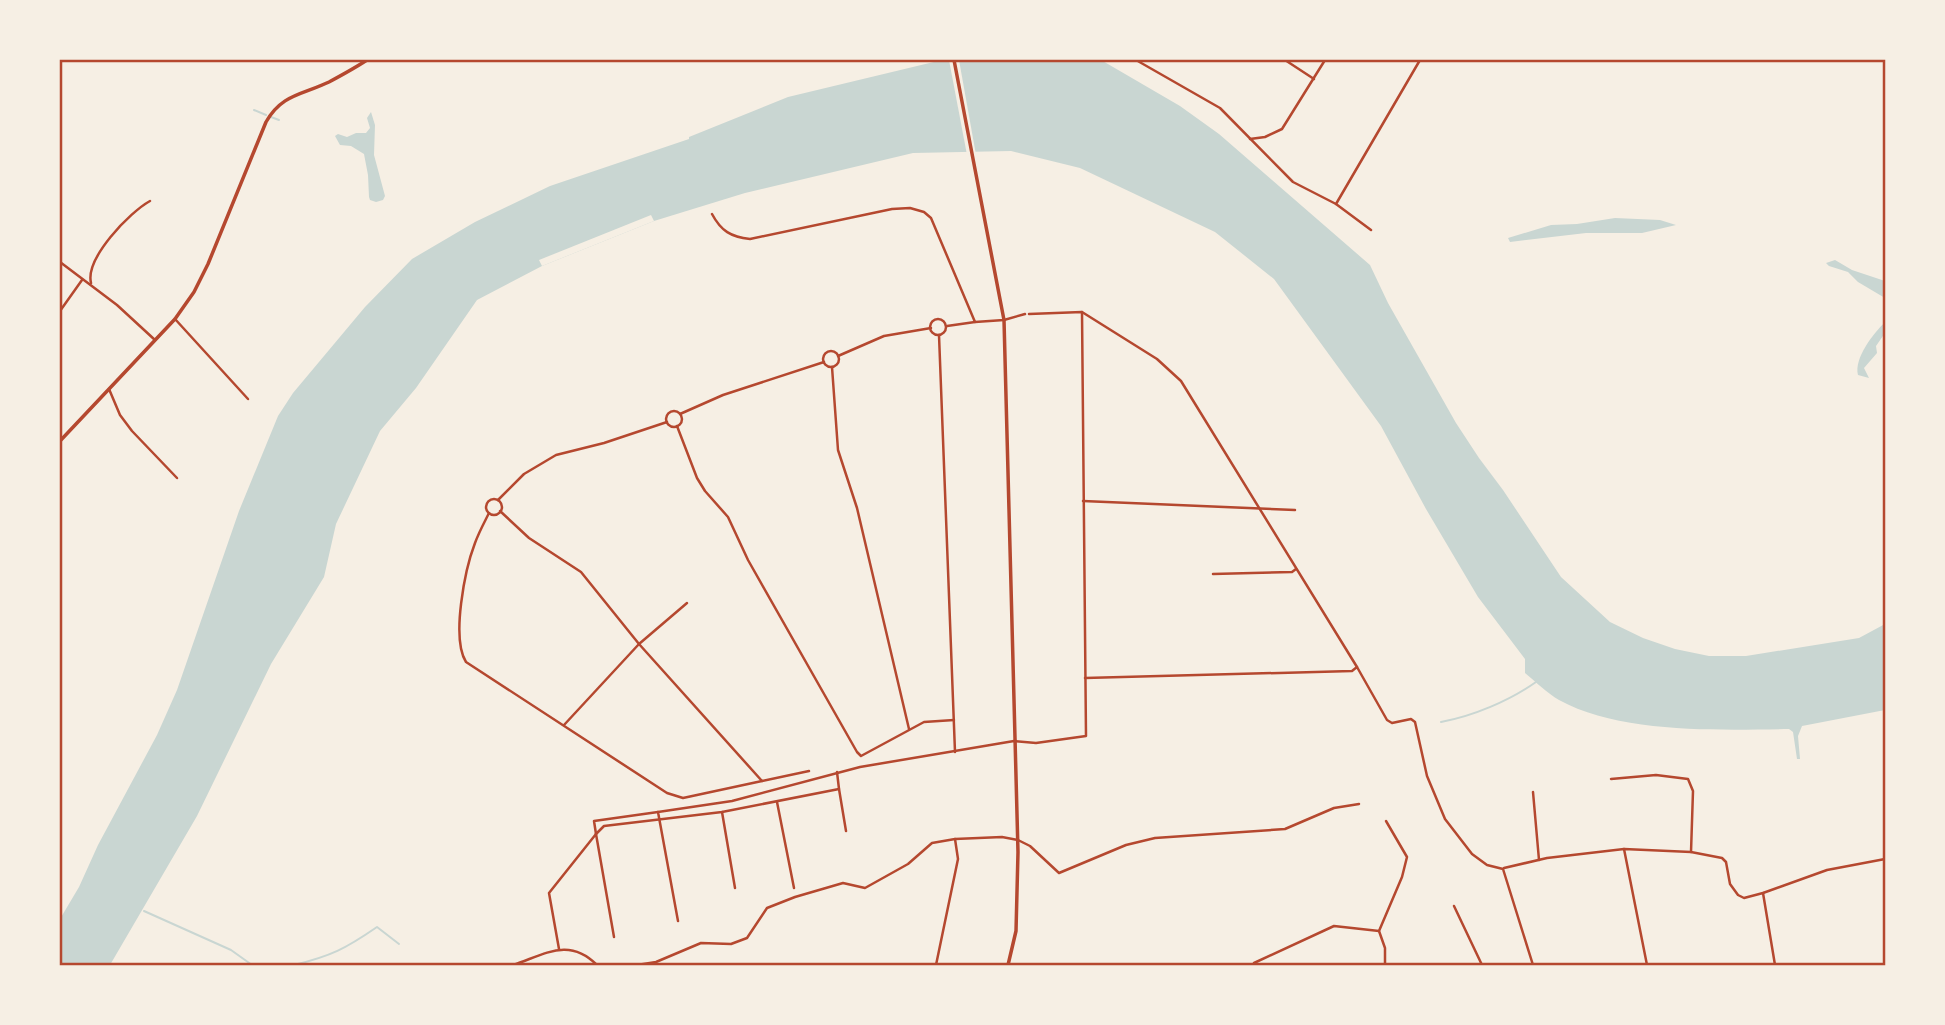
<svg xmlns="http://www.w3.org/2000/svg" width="1945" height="1025" font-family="Bitter,serif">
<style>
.water{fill:#c9d6d2}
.pier{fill:#f6efe4}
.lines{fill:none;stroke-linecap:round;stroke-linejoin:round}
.stream{stroke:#c9d6d2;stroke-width:2}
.minor{stroke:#b5482f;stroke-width:2.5}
.secondary{stroke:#b5482f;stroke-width:3.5}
.neatline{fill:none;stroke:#b5482f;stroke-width:2.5}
</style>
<rect width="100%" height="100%" fill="#f6efe4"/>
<g class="water">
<path d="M942,60H1101L1180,106L1219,134L1370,265L1388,303L1456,423L1479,458L1503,490L1561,577L1610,622L1643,638L1675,649L1709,656H1746L1859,638L1885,624V710L1802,726L1798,736L1800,759H1797L1793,732L1789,729C1721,730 1621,734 1559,700C1547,693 1536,682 1525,673V659L1478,597L1426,509L1381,426L1274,279L1215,232L1080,168L1011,151L913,153L745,193L654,221L542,266L477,300L416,388L380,431L336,524L324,577L271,664L197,816L110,965H60V919L79,887L98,845L157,735L177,690L239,511L278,416L293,393L365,307L412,259L475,222L550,186L689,139V137L788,97Z"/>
<path d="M371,112L375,125L374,155L385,196L383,200L376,202L370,200L369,197L368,175L364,154L351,146L340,145L335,136L338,134L347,137L356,133H366L370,128L367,118Z"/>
<path d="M1615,218L1660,220L1676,225L1642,233H1586L1510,242L1508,238L1551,225L1577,224Z"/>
<path d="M1835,260L1852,270L1885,281V298L1858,282L1848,272L1829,266L1826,263Z"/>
<path d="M1885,322V333L1876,346L1877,353L1864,368L1869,378L1858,375C1854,358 1873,334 1885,322Z"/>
</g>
<g class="pier">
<path d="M949,60H959L976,155H967Z"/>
<path d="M651,215L654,221L542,266L539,260Z"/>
</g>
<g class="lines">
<g class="stream">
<path d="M254,110L266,115"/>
<path d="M271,117L279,120"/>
<path d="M1441,722C1473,716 1509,701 1536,682"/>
<path d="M144,911L231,950L252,965"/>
<path d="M294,965C331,956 345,949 377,927L399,944"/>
</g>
<g class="minor">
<path d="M1136,60L1220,108L1293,182L1336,204L1371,230"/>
<path d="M1285,60L1314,79"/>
<path d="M1250,139L1265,137L1282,129L1325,60"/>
<path d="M1336,204L1420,60"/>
<path d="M712,214C721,231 731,237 750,239L892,209L910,208L924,212L931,218L975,322L1004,320L1025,314"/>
<path d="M60,262L117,305L155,340"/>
<path d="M91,283C85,258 130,212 150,201"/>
<path d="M60,311L82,280"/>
<path d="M1082,312L1157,359L1181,381L1357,667"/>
<path d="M175,319L248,399"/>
<circle cx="938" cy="327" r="8"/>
<path d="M947,326L975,322"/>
<path d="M939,335L955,752"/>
<circle cx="831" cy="359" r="8"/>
<path d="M838,356L884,336L931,328"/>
<path d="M832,367L838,450L857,508L909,729"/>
<path d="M109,389L120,415L132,431L177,478"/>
<circle cx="674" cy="419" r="8"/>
<path d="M680,414L723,395L824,362"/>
<path d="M677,426L697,478L705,491L728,517L748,560L857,752L861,756L924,722L954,720"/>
<circle cx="494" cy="507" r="8"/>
<path d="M498,500L524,474L556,455L604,443L667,422"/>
<path d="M1083,501L1295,510"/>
<path d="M500,511L529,538L581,572L639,644L762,781L809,771"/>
<path d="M489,513C484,523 479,532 475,543C465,569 451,638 466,662L667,793L683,798L762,781"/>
<path d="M1213,574L1292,572L1296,569"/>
<path d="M1085,678L1352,671L1357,667L1387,720L1392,723L1411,719L1415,722L1427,776L1445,819L1472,854L1487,865L1503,869L1533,965"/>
<path d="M564,725L639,644L687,603"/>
<path d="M837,772L839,789"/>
<path d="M1611,779L1656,775L1688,779L1693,791L1691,852"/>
<path d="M1533,792L1539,860"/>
<path d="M777,802L794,888"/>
<path d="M722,812L735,888"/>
<path d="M596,834L604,826L722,812L839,789L846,831"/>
<path d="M596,834L594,821L658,812"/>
<path d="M1624,849L1647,965"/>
<path d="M1504,868L1547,858L1624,849L1691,852L1722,858L1726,862L1730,884L1738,895L1744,898L1763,893L1827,870L1885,859"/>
<path d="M1763,893L1775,965"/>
<path d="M1454,906L1482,965"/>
<path d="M678,921L658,812L732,801L860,767L1014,741L1036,743L1086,736L1082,312L1029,314"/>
<path d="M559,949L549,893L596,834L614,937"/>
<path d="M1254,963L1334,926L1379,931"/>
<path d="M513,965C546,954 569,937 597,965"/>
<path d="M637,965L656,962L701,943L731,944L747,938L767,908L795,897L843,883L865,888L908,864L932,843L955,839L1002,837L1018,840L1030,846L1059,873L1126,845L1155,838L1285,829L1334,808L1359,804"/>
<path d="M936,965L958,859L955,839"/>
<path d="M1385,965V948L1379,931L1402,877L1407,857L1386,821"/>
</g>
<g class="secondary">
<path d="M954,60L1004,320L1018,852L1016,931L1008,965"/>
<path d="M60,441L175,319L194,292L208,264L266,122C282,94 302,95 329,82C342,75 355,68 367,60"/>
</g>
</g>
<rect width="1945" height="1025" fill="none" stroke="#f6efe4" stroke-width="122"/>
<rect x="61" y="61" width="1823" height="903" class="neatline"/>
</svg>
